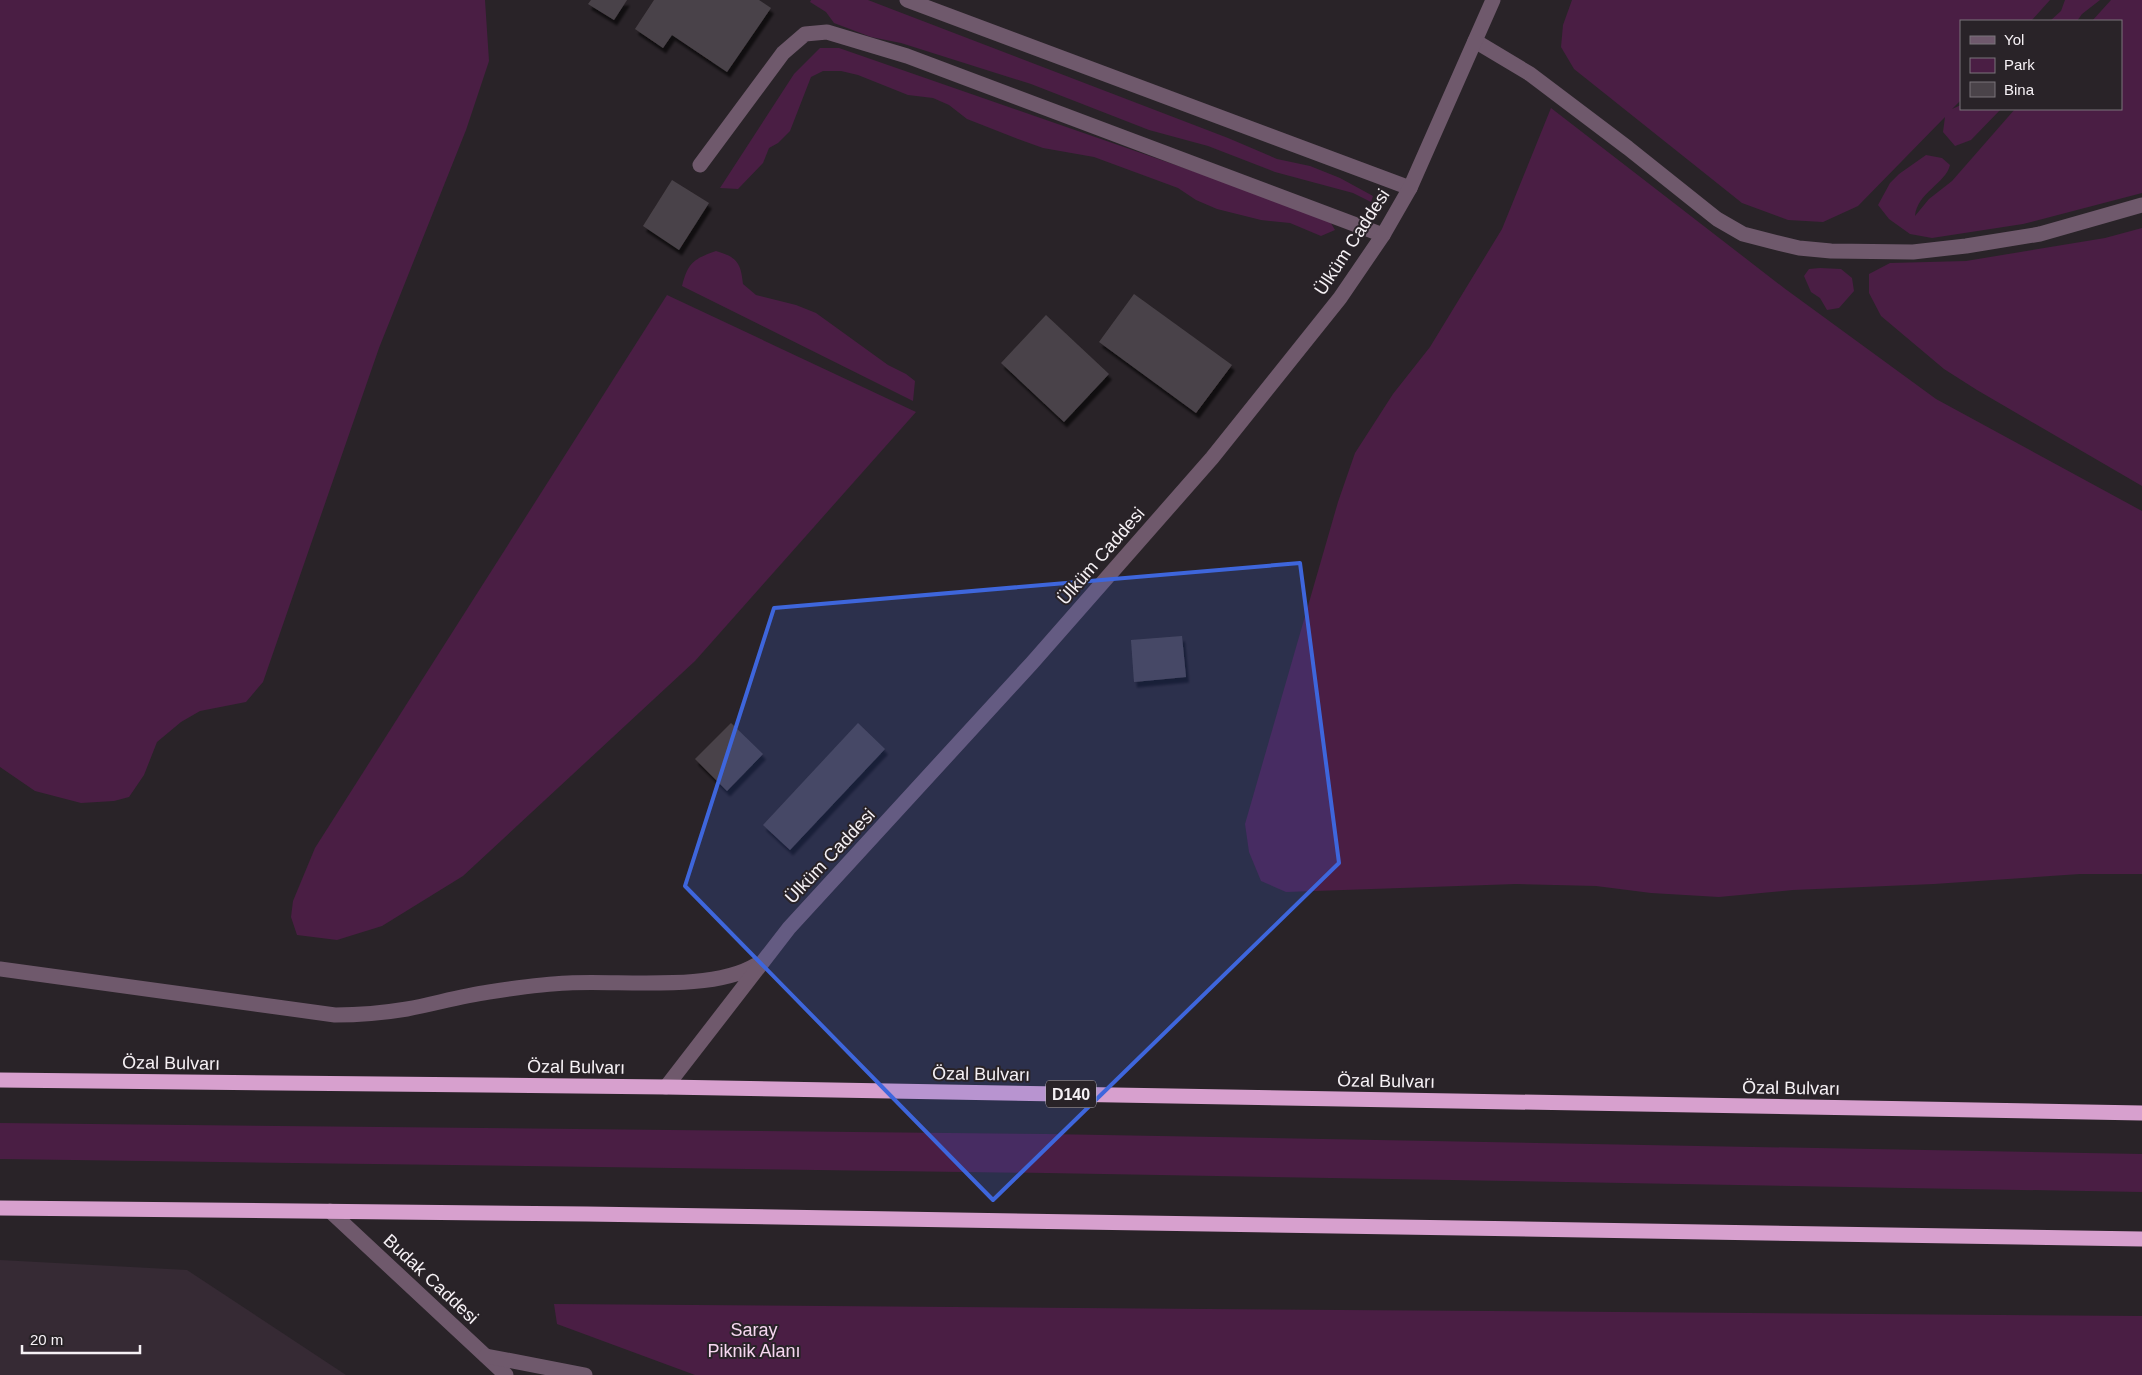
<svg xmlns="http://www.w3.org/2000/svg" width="2142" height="1375" font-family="Helvetica,sans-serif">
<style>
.built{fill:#362a34}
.green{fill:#4a1e44}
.building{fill:#4a4349;filter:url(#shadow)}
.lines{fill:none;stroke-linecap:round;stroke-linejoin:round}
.lane{stroke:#6f596c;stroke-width:15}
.street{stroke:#6f596c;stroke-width:15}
.highway{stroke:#d7a0ce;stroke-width:15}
.marked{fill:#3e66dc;fill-opacity:0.2;stroke:#3e66dc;stroke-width:4;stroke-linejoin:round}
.labels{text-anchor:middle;stroke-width:4;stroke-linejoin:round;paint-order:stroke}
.shield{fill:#292328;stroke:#b8b3b8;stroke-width:1}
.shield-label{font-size:16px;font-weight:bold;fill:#f6f1f5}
.street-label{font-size:18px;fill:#f6f1f5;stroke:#292328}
.park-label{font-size:18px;fill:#f6d7f0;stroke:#292328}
</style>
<defs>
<filter id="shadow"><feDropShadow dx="3" dy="5.5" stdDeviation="1" flood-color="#0009"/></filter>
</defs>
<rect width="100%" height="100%" fill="#292328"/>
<path class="built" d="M0,1260L187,1270L346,1375H0Z"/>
<g class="green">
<path d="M0,0H485L489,61L466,130L379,348L263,682L246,702L200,711L181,722L157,742L144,775L129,797L114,801L81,803L35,791L0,767Z"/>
<path d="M811,0H868L894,10L1228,138L1277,159L1310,166L1340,178L1373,196L1371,202L1353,193L1275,172L1208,146L1149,130L1031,84L901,43L871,37L834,23L826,12L810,2Z"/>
<path d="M1572,0H2050L2031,21H1961V100L1952,109L1961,105V109H2001L1971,140L1955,146L1943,132L1945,117L1858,206L1823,222L1788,220L1742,203L1574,69L1561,47L1563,25Z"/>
<path d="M2065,0H2100L2082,14L2077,21H2050L2061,11Z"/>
<path d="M2111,0H2142V193L2023,224L1932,238L1910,234L1889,219L1878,205L1890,183L1899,174L1926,155L1942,158L1950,165C1946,183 1917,193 1915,216L1929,199L1952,181L2015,109H2121V21H2092Z"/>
<path d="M820,48H839L1328,218L1335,230L1321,236L1290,223L1261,220L1217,209L1196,200L1178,188L1094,157L1043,148L1018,139L967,119L949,105L933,98L908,95L858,75L841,71H823L811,77L790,131L778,143L769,148L763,163L738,189L720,188L794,74Z"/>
<path d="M1551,108L1784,288L1936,399L2142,511V874H2080L1934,884L1793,890L1719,897L1651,893L1596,886L1516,884L1286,892L1261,881L1249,852L1245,824L1338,502L1355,453L1393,394L1430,347L1502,229Z"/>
<path d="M2142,228V486L1977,390L1944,369L1881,316L1869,293V274L1890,263L1966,261L2105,238Z"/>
<path d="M716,251C737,257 741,263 743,284L756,295L796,305L816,313L888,365L906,374L915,381L913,401L682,286C688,263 693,259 716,251Z"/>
<path d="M1820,268L1841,269L1852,278L1854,291L1839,308L1827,310L1820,298L1811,292L1804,276L1809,269Z"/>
<path d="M667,295L916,412L695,661L463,876L382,926L337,940L297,935L291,917L293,901L315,848Z"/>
<path d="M0,1123L1047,1134L2142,1154V1192L1046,1173L0,1159Z"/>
<path d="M554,1304L2142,1316V1375H695L557,1324Z"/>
</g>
<g class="building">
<path d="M591,0H627L614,20L588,4Z"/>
<path d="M654,0H759L771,8L727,72L672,35L663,48L635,29Z"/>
<path d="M672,180L709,203L679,250L643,226Z"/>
<path d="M1134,294L1232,365L1196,413L1099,342Z"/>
<path d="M1046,315L1109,374L1064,422L1001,363Z"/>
<path d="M1182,636L1186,677L1134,682L1131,640Z"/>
<path d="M731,723L763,754L727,791L695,759Z"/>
<path d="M858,723L885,749L790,850L763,825Z"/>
</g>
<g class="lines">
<g class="lane">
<path d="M907,0L1410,188"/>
<path d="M1475,41L1530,74L1628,148L1717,219L1743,234L1774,242L1799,248L1831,251L1913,252L1966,246L2040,234L2142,205"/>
<path d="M700,165L783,53L805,34L827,32L907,56L1383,235"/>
<path d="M330,1211L506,1375"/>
<path d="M486,1356L585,1375"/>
</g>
<g class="street">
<path d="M0,969L335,1015C359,1015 383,1013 407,1009C434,1004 461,996 489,992C515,988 542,984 568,983C621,980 712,992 756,965"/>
<path d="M666,1087L789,928L1032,663L1212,458L1340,298L1383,235L1410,188L1493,0"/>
</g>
<g class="highway">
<path d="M0,1080L666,1087L2142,1113"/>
<path d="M0,1208L587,1214L2142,1239"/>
</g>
</g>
<path class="marked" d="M1300,563L1339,863L993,1200L685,886L774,608Z"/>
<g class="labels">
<rect class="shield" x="1046" y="1080.5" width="50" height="27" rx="4"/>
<g class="shield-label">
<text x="1071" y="1100">D140</text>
</g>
<g class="street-label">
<text transform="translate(1352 242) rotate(-57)" y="6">Ülküm Caddesi</text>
<text transform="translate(1101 556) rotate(-49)" y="6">Ülküm Caddesi</text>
<text transform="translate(830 856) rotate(-47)" y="6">Ülküm Caddesi</text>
<text transform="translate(171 1063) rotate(1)" y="6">Özal Bulvarı</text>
<text transform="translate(576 1067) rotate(1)" y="6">Özal Bulvarı</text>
<text transform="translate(981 1074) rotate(1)" y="6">Özal Bulvarı</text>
<text transform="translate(1386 1081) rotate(1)" y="6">Özal Bulvarı</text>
<text transform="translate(1791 1088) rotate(1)" y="6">Özal Bulvarı</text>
<text transform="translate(431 1279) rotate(43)" y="6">Budak Caddesi</text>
</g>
<g class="park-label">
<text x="754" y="1336">Saray<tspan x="754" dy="21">Piknik Alanı</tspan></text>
</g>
</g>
<rect x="1960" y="20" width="162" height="90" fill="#292328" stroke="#7b757a"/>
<rect x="1970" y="36" width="25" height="8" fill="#6f596c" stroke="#7b757a"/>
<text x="2004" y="45" font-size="15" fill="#f6f1f5">Yol</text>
<rect x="1970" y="58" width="25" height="15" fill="#4a1e44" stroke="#7b757a"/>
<text x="2004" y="70" font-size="15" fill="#f6f1f5">Park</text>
<rect x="1970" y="82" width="25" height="15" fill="#4a4349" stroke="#7b757a"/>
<text x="2004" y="95" font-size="15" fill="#f6f1f5">Bina</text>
<path d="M22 1345v8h118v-8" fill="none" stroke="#f6f1f5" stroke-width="2.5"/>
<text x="30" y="1345" font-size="15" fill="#f6f1f5" stroke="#292328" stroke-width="4" paint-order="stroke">20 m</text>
</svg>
